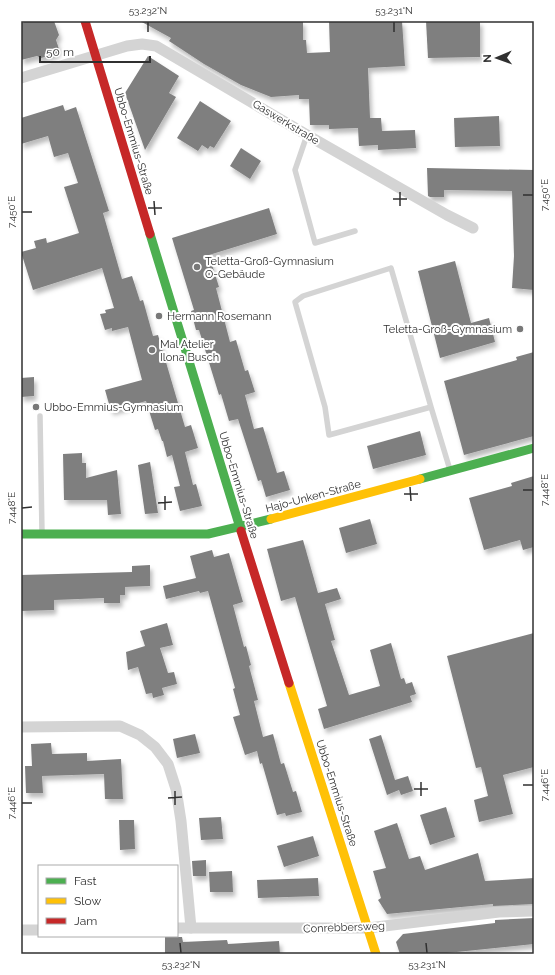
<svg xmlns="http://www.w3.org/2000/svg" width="555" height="975" font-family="Raleway,sans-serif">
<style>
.building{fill:#7f7f7f;filter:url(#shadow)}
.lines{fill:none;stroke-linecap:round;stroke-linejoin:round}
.lane{stroke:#d4d4d4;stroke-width:5.5}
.street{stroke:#d4d4d4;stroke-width:11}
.fast{stroke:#4caf50;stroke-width:9}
.slow{stroke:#ffc107;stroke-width:9}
.jam{stroke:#c62828;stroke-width:9}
.ticks{fill:none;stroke:#303030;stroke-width:1.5}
.poi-dot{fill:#787878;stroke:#fff;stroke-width:1.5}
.labels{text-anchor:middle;stroke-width:4;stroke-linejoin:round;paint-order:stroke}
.street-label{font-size:11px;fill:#303030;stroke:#fff}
.poi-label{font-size:11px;fill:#303030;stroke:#fff;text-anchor:start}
.neatline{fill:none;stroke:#303030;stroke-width:1.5}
.ticks-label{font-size:10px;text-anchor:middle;fill:#303030}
</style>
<defs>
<filter id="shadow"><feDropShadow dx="2.5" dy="4.5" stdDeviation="2" flood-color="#0004"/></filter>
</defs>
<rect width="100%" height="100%" fill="#fff"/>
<g class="building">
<path d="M28,21H54L59,35L56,40L59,49L56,54L41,58L37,56L21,60V23Z"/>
<path d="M140,21H303V40H306L307,53L330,52L329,21H402L405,66L368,68L370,118H381L382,131L415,130L416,148L378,150V145L359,146L358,128L329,129V125H310L309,99H299V95L271,97L241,85L204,64L169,41L171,38Z"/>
<path d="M426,21H480V57L428,58Z"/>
<path d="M148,56L179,76L169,93L176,97L145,150L125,93Z"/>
<path d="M200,101L231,121L214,148L210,146L208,149L202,145L198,151L177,138Z"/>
<path d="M63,105L65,111L76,107L109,211L103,213L122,279L132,276L140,301L143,300L153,336L158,335L185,427L191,425L198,448L185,452L193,485L196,484L202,506L180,511L174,487L180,486L172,455L167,457L163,441H162L158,429L155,430L146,401L111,411L105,390L142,380L128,327L112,331V328L105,330L100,314L106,313L105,310L114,308L102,268L33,290L21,252L36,248L34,241L46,238L47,243L79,233L64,187L78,183L68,153L54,157L48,136L21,144V118Z"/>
<path d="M499,116L500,146L455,147L454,118Z"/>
<path d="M241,148L261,161L250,179L230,166Z"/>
<path d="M427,168L534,170V290L512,288L514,256L512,191L444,190V197H430L428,196Z"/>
<path d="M269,208L277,234L209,255L219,287L216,288L230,342L236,340L245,371L248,370L255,392L245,395L254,429L263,427L277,473L284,471L290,490L266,497L261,480L258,481L238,419L229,421L221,394L219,395L199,330H196L191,311L194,310L172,238Z"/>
<path d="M455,261L471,323L489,318L495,342L440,358L418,271Z"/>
<path d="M534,352V436L464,455L444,381L517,360L516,357Z"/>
<path d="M34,377V396L21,397V378Z"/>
<path d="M420,431L426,455L373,469L367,446Z"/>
<path d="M82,453V463H86V478L117,470L121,514L108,515L107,500H64L63,454Z"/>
<path d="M150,462L158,513L145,514L138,465Z"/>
<path d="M534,476V547L523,550L520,540L484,550L469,498L512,486L511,483Z"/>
<path d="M370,519L377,544L346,553L339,528Z"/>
<path d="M303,540L318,593L337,588L341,599L325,604L335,640L331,641L349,695L380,686L370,650L391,643L401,679L404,678L406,684L412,682L416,694L410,696L412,702L324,729L318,709L327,706L295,597L281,601L267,549Z"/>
<path d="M212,550L214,557L229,553L243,602L233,605L244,647L246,646L251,665L249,666L258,700L254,701L263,737L273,734L281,764L284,763L293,792L296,791L302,812L286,816L285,813L277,815L262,763L260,764L257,751L245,755L233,717L240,715L233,689L235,688L208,591L200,593L199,591L166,599L163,586L196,578L190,556Z"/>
<path d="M150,565V586L125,587V595H120V603H104V598L54,600V610L21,611V575L132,572V566Z"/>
<path d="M167,623L173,645L160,648L168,673L174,672L177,684L162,688L164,695L153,698L152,693L146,694L138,667L128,670L126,652L145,646L140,631Z"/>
<path d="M534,633V767L503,775L513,814L479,822L474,800L488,796L481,767L476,768L447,656Z"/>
<path d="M195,734L200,753L177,758L173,739Z"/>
<path d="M381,735L395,780L408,776L413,791L401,795L399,790L387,795L369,739Z"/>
<path d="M51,743L52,754L87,753V761L121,759L123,799H105L104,774L42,776L43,793H26L25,766H32L31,744Z"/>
<path d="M446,807L455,837L430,845L420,815Z"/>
<path d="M221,817L223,839L201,840L199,818Z"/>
<path d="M119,820H134L135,849L120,850Z"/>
<path d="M397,823L409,859L420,856L425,870L478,853L485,881L534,878V904L493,906V904L387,914L378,900L381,898L373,871L386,868L374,831Z"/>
<path d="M313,836L319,856L284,867L277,846Z"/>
<path d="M206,860V876H193L192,861Z"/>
<path d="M232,871L233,892H210L209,872Z"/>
<path d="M318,878L319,896L258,898L257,880Z"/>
<path d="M534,918V944L437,954H400L396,942L403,934L495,923V920Z"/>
<path d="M165,937H182L183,942L227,940L228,944L279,941L280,954H165Z"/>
</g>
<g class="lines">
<g class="lane">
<path d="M307,135L295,170L315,243L355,231"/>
<path d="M431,407L391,268L303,296L295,302L325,407L329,435L431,407L450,470"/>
<path d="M40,416L42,533"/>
</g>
<g class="street">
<path d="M21,78L127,46L142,44L156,46L307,135L447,215L473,228"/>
<path d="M21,727L120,726L140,735L155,747L168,764L176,789L181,821L191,928"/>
<path d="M177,928H368L499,912L534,911"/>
<path d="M21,930H39"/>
</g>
<g class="fast">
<path d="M150,234L241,531"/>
<path d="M420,479L534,448"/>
<path d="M21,534H208L271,519"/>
</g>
<g class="slow">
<path d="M271,519L420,479"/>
<path d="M289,683L376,954"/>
</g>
<g class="jam">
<path d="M85,21L150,234"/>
<path d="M241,531L289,683"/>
</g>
</g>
<path class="ticks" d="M148,22V32M394,22V32M400,192V206M523,195H533M393,199H407M154,201L155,215M148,208H162M22,212H32M410,487L411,501M523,490H533M404,494H418M165,496V510M158,503L172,502M22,508L32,507M421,782V796M523,785H533M414,789H428M175,791V805M168,798L182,797M22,803H32M180,943L181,953M426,943L427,953"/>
<g class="poi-dot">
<circle cx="197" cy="267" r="4"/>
<circle cx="159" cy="316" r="4"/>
<circle cx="520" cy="329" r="4"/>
<circle cx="152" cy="350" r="4"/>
<circle cx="36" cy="407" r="4"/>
</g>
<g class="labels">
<g class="street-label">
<text transform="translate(286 122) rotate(31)" y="4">Gaswerkstraße</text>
<text transform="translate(134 141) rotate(73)" y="4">Ubbo-Emmius-Straße</text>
<text transform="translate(239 485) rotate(73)" y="4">Ubbo-Emmius-Straße</text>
<text transform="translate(313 496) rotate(-15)" y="4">Hajo-Unken-Straße</text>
<text transform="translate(337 793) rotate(72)" y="4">Ubbo-Emmius-Straße</text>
<text transform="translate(344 927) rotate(-2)" y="4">Conrebbersweg</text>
</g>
<g class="poi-label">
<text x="205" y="265">Teletta-Groß-Gymnasium<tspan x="205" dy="13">O-Gebäude</tspan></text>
<text x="167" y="320">Hermann Rosemann</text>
<text x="512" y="333" text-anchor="end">Teletta-Groß-Gymnasium</text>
<text x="160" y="348">Mal Atelier<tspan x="160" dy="13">Ilona Busch</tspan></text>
<text x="44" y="411">Ubbo-Emmius-Gymnasium</text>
</g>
</g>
<rect width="555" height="975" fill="none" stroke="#ffffff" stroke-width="44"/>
<rect x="38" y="865" width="140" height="72" fill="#ffffff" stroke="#acacac"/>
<rect x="46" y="878" width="20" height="6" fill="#4caf50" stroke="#acacac"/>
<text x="74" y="885" font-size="12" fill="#303030">Fast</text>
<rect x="46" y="898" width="20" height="6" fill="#ffc107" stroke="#acacac"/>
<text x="74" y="905" font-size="12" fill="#303030">Slow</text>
<rect x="46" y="918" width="20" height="6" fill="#c62828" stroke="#acacac"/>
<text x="74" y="925" font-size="12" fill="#303030">Jam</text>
<g transform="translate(497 58) rotate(268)" stroke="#ffffff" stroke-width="3" paint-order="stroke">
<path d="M0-3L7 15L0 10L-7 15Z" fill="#303030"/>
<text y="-6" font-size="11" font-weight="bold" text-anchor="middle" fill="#303030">N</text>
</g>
<path d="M40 56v6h110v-6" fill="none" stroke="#303030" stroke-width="2"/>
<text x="46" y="56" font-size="12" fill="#303030" stroke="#ffffff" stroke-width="3" paint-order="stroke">50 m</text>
<rect x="22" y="22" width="511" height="931" class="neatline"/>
<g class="ticks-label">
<text x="148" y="14">53.232°N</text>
<text x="394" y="14">53.231°N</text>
<text transform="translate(544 195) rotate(-90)" y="4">7.450°E</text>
<text transform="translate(11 212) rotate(-90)" y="4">7.450°E</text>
<text transform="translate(544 490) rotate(-90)" y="4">7.448°E</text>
<text transform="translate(11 508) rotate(-90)" y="4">7.448°E</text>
<text transform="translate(544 785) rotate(-90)" y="4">7.446°E</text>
<text transform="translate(11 803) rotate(-90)" y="4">7.446°E</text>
<text x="181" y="968">53.232°N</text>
<text x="427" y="968">53.231°N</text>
</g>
</svg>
